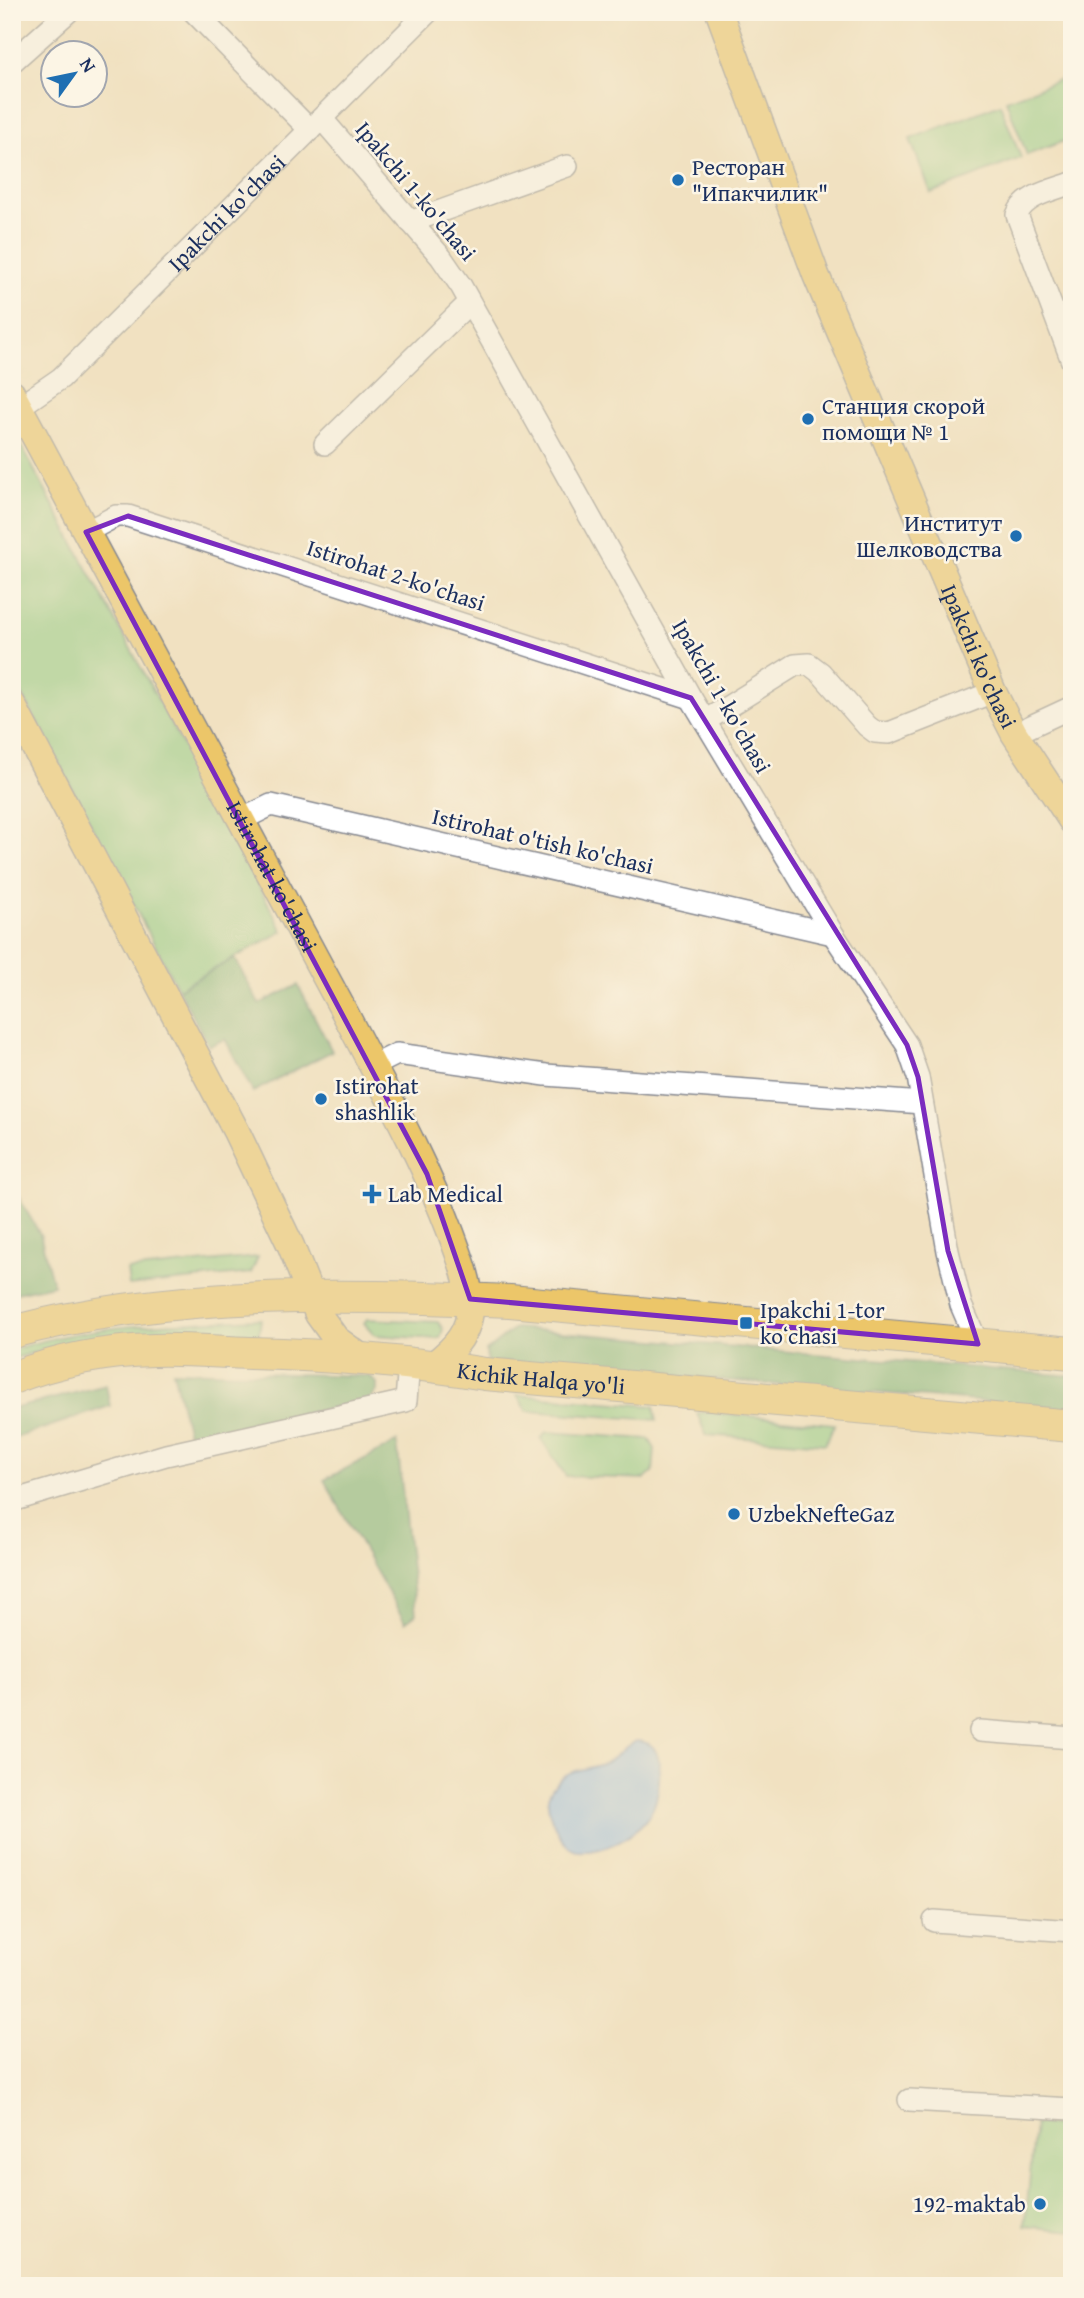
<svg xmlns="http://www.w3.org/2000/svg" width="1084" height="2298" font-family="'Gentium Book Plus',serif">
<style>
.green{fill:#88cc86;stroke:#527e72;stroke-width:2}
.forest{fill:#6eb073;stroke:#447068;stroke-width:2}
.water{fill:#84b6f1;stroke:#5072a8;stroke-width:2}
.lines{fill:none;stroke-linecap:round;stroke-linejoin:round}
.minor-casing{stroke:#868890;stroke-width:24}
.major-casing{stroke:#868890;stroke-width:29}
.highway-casing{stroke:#868890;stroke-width:34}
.minor{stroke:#fff;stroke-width:21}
.major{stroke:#ecc669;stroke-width:26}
.highway{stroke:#ecc669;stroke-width:32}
.marked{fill:none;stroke:#7b2cbf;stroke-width:5;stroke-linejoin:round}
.poi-dot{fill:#1f6fb2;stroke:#fcf5e5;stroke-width:2.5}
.labels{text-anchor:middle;stroke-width:5;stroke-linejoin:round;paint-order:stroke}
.poi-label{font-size:23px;fill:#1b2f5e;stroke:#fcf5e5;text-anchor:start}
.street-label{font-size:23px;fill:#1b2f5e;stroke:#fcf5e5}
</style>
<rect width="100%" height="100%" fill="#fcf5e5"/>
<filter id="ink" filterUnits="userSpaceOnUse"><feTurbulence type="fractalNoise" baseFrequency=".0143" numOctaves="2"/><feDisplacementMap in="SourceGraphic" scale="14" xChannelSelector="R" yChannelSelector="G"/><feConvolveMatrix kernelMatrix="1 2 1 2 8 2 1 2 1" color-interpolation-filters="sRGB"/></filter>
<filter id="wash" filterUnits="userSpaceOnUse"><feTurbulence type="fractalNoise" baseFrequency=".00686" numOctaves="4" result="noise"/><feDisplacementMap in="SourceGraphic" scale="28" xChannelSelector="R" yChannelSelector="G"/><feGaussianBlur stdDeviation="1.57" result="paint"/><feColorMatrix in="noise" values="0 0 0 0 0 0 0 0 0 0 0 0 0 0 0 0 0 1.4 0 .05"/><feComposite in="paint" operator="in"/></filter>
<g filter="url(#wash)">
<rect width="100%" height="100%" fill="#f1e1c1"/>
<g class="green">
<path d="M1072,75V138L1027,155L1006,100Z"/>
<path d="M1000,104L1021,158L931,193L910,139Z"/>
<path d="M12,429L283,931L178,989L12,675Z"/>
<path d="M258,1257L251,1273L129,1286L127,1270Z"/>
<path d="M261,1319L258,1341L77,1344L54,1347L12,1359V1350C92,1323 178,1323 261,1319Z"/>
<path d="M367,1319L438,1322L443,1329L440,1338L435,1339L375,1335L364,1323Z"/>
<path d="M517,1395L654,1406L657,1420L527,1411Z"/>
<path d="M707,1412L835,1424L825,1444L706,1435L697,1413Z"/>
<path d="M546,1432L649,1439L655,1449L653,1472L645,1479L566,1476L541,1439Z"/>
<path d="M1035,2124L1072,2127V2231L1025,2226Z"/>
</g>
<g class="forest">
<path d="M233,959L236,960L259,1004L298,985L332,1051L253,1092L225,1039L209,1046L178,989Z"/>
<path d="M13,1188L40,1234L53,1285L12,1294Z"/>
<path d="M515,1328L1072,1376V1409L517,1363L487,1362L486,1351Z"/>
<path d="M173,1371L369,1376L377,1383V1391L370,1400L189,1438Z"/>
<path d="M106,1385L110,1406L12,1439V1409Z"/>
<path d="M397,1442L416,1614L405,1622L324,1480Z"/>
</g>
<path class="water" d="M637,1741C644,1742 651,1743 655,1750C663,1762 659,1800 651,1812C640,1832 612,1848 590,1851C585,1851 577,1852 574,1850C560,1844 547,1813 548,1799C548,1795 552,1788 555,1785C567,1767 589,1771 607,1762C618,1756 624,1745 637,1741Z"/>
</g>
<g filter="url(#ink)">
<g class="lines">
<defs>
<g id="minor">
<path d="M194,12L310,130"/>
<path d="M12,62L68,12"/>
<path d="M322,119L441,257L461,286L691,698L833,934L907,1045L918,1077L948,1251L961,1305L978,1344"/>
<path d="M1072,183C1054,190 1024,195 1017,215L1072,361"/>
<path d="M410,222L567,166"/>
<path id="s1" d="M19,407L61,378L428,12"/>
<path d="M325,444L469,303"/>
<path d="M86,532L116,516H128L691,698"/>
<path d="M705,721L795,665L809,664L821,673L867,726L875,732L889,733L993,692"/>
<path d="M1029,727L1072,707"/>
<path d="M243,819L271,805L833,934"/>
<path d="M373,1066L397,1054L546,1075L922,1103"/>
<path d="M12,1501L166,1455L406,1401L409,1363"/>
<path d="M980,1731L1072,1738"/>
<path d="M934,1921L1072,1931"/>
<path d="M909,2100L1072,2109"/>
</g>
<g id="major">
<path id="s2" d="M719,12L816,275L993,692L1014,733L1072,821"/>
<path id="s3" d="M12,394C123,601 236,807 346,1015C383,1087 423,1158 451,1233C459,1255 469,1279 470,1302C472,1331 454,1349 433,1365"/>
<path d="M12,704L236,1131L291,1246L318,1314L336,1339L365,1360"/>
</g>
<g id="highway">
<path d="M12,1332C170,1290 348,1294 510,1301L1072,1353"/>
<path id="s4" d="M12,1378C56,1361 107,1351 154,1350C186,1349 218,1352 250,1353C328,1355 407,1361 485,1374L1072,1426"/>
</g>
</defs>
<use href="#minor" class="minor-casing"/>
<use href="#major" class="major-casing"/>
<use href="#highway" class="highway-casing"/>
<use href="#minor" class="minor"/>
<use href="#major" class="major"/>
<use href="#highway" class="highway"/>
</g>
</g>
<path d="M0 0H1084V2298H0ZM128,516L691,698L907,1045L918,1077L948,1251L978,1344L470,1299L427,1174L86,532Z" fill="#f1e1c1" fill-opacity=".55" fill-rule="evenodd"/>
<path class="marked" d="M128,516L691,698L907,1045L918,1077L948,1251L978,1344L470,1299L427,1174L86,532Z"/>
<g class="poi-dot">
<circle cx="678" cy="180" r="7"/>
<circle cx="808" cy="419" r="7"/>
<circle cx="1016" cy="536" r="7"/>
<circle cx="321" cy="1099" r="7"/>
<path d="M368.5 1183.5h7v7h7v7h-7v7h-7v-7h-7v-7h7z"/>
<rect x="739" y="1316" width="14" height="14" rx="3.5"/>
<circle cx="734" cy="1514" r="7"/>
<circle cx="1040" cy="2204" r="7"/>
</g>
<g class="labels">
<g class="poi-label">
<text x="692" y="175">Ресторан<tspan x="692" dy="26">"Ипакчилик"</tspan></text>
<text x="822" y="414">Станция скорой<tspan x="822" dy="26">помощи № 1</tspan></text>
<text x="1002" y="531" text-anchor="end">Институт<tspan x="1002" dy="26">Шелководства</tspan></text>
<text x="335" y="1094">Istirohat<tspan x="335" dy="26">shashlik</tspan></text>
<text x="388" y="1202">Lab Medical</text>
<text x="760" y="1318">Ipakchi 1-tor<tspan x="760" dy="26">koʻchasi</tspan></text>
<text x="748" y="1522">UzbekNefteGaz</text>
<text x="1026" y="2212" text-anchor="end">192-maktab</text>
</g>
<g class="street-label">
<text transform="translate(416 191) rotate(50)" y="8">Ipakchi 1-ko'chasi</text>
<text dy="8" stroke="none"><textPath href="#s1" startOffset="285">Ipakchi ko'chasi</textPath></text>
<text transform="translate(396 575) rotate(18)" y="8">Istirohat 2-ko'chasi</text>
<text dy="8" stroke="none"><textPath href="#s2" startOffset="695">Ipakchi ko'chasi</textPath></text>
<text transform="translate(722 696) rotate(60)" y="8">Ipakchi 1-ko'chasi</text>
<text transform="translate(543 841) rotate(13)" y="8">Istirohat o'tish ko'chasi</text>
<text dy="8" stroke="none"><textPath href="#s3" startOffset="548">Istirohat ko'chasi</textPath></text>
<text dy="8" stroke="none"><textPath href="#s4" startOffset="534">Kichik Halqa yo'li</textPath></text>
</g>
</g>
<rect width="1084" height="2298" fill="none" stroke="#fcf5e5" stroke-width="42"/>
<g transform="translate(74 74) rotate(57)"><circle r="33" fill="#fcf5e5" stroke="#a2a6af" stroke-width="2"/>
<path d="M0-5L12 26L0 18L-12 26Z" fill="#1f6fb2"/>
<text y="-10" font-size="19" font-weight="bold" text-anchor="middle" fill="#1b2f5e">N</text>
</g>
</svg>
